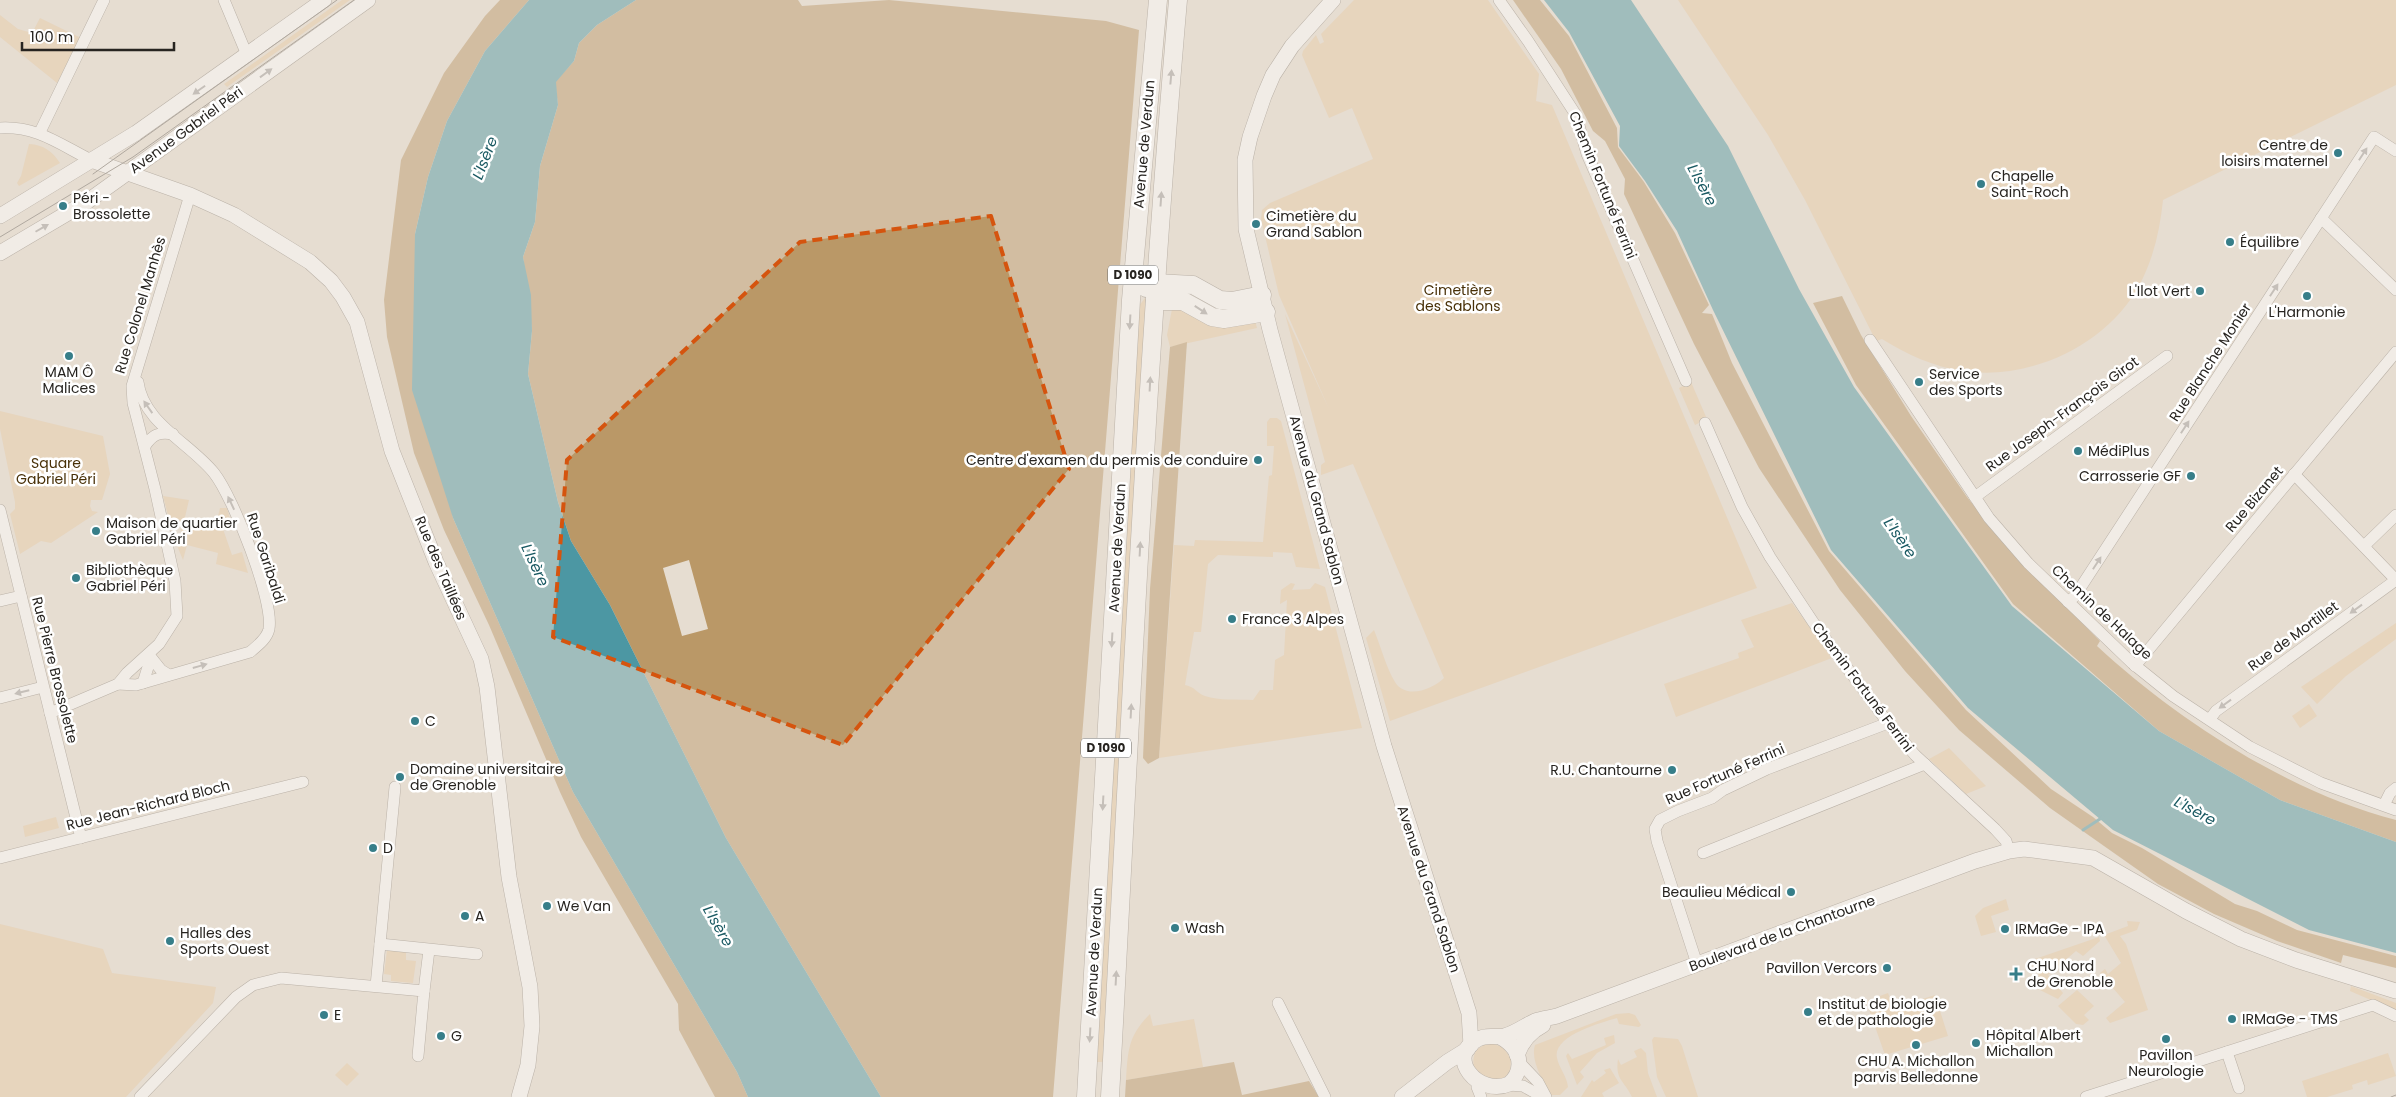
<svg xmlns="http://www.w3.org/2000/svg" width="2396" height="1097" font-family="Poppins,sans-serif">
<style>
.green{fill:#e8cca5}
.forest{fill:#ba9867;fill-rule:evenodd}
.water{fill:#4c97a3}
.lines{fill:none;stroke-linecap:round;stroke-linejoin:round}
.stream{stroke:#4c97a3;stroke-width:3}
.street-casing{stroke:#877f75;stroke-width:12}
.secondary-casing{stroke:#877f75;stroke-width:16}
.primary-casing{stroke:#877f75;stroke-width:19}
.street{stroke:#fff;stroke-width:11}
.secondary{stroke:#fff;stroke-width:15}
.primary{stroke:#fff;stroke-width:18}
.tram{stroke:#6f6962;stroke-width:1}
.oneway{fill:#9e9c9b}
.marked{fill:none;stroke:#d5540e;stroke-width:4;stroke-dasharray:10 6;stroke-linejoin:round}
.poi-dot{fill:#377e89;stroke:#fff;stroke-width:2}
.labels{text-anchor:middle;stroke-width:5;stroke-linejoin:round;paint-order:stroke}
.shield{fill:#fff;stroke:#686663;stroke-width:1}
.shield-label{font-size:12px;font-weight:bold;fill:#272420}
.street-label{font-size:14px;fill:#272420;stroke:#fff}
.poi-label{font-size:14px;fill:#272420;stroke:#fff;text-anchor:start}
.park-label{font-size:14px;fill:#483007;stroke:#fff}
.water-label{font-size:15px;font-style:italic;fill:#195962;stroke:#fff}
</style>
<rect width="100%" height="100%" fill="#e6ddd1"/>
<g class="green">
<path d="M342,0H350L227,87L224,84Z"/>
<path d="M1354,0H1488L1539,74L1536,101L1552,105L1757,588L1390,721L1366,638L1374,630C1381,647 1386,667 1395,682C1406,700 1433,689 1444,678L1353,464L1321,475V465L1325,462L1285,314L1329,409L1279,295L1261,219L1262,210L1270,203L1373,159L1352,108L1329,118L1302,55L1303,51L1316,35L1320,44L1324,42L1321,34Z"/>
<path d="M1678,0H2396V85L2163,200C2160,229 2154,257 2140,284C2108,345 2030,381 1963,371C1934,367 1906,354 1882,339L1876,341L1805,200L1768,135Z"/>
<path d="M0,15L18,29L32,33L40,18L81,38L57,83L0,37Z"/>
<path d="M29,144C44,145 52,151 60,163L19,186L17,183L21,176Z"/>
<path d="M1145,298L1147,305L1103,1062H1097L1138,307Z"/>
<path d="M1172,309L1254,317L1257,328L1170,347L1167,335Z"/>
<path d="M1691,382L1707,419L1695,425L1679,388Z"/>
<path d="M0,411L103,436L110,474L102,500H91L90,506L92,511L98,512L51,543L41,541L20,554L10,514L15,509V502L0,429Z"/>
<path d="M1270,418H1277L1281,421L1320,569L1296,567L1292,553L1273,552V557L1218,555L1208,564L1201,632H1194L1185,685C1196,687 1196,693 1205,696C1219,701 1238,699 1253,700L1260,690H1273L1275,660L1284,655L1287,600L1280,604L1281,590L1291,583L1295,584L1292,590L1310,589L1315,583L1325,587L1362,728L1159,758L1174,545L1194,546L1195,540L1263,542L1269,476L1272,475L1274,446H1267V422Z"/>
<path d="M163,496L189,500L185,517L216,524L220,508H227L232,526L223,529L232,555L242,552L248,573L216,564L218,553L187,545L183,560L175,541L180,542L182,525L170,523Z"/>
<path d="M1792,603L1832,658L1676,717L1664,684L1739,658L1738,653L1754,647L1741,620Z"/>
<path d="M2396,623V639L2346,676L2317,704L2301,687Z"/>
<path d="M2309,704L2317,716L2300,728L2292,716Z"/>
<path d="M1949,748L1986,786L1966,794L1929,759Z"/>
<path d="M56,817L59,828L25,837L23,826Z"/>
<path d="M2006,899L2009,910L1991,916L1996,932L1981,936L1975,916L1983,908Z"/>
<path d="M2127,921L2140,922L2137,930L2120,936L2126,944L2148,1010L2110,1023L2106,1018L2125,1002L2100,973L2105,969L2108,974L2121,963L2104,935L2128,926Z"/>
<path d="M0,924L103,949L112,973L216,987L213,1003L126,1097H0Z"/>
<path d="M2099,937L2100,941L2083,956L2076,951L2048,975L2063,993L2058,999L2036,988L2041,985L2035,959Z"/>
<path d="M387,950L406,952V960L416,961L413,983L391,981V975L384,974Z"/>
<path d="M2351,986L2396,1003V1011L2350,991Z"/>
<path d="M2077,990L2094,1006L2084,1015L2089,1020L2083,1025L2076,1024L2058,1006Z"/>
<path d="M1888,993L1894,1008L1935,995L1948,1036L1885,1055L1866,1001Z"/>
<path d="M1629,1013L1635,1015L1641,1025L1639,1027L1619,1024L1617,1018C1600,1023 1552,1036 1557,1058C1559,1068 1567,1076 1568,1087L1560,1095H1551C1543,1082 1530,1060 1535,1045L1616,1014Z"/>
<path d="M1150,1014L1153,1026L1194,1019L1203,1067L1126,1080C1128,1050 1128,1036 1150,1014Z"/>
<path d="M1614,1035L1615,1043L1597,1053L1580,1072L1584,1077L1577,1085L1566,1056L1568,1053L1572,1059L1606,1045L1604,1038Z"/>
<path d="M1654,1037L1678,1039L1682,1046L1698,1097H1666L1657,1077L1652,1040Z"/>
<path d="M1490,1043L1503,1047L1511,1059L1510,1072L1500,1082L1476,1078C1472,1061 1470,1048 1490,1043Z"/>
<path d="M1641,1048L1646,1053L1648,1073L1657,1097H1632C1624,1080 1615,1080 1618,1059L1621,1065L1637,1057L1634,1051Z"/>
<path d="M2388,1053L2396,1076L2368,1085L2367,1080L2352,1085L2353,1089L2327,1097H2307L2302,1081Z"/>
<path d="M347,1063L359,1074L347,1086L335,1075Z"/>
<path d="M1610,1068L1619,1083L1602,1093L1604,1097H1581L1592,1080L1594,1082L1606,1073L1604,1070Z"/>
</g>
<g class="forest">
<path d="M500,0H529L485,51L447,121L428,177L415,234L453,518L573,792L737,1072L748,1097H715L679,1030L678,1004L581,837L560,792L489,625L444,530L414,453L387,337L384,300L401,160L444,73L485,16Z"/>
<path d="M636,0H798L802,6L889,0L1106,21L1139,30L1053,1097H881L726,838L610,605L571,541L558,502L528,374L532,331L523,257L535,222L540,166L558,105L555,82L574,61L579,43L597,25ZM689,560L708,629L682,636L663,568Z"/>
<path d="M1513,0H1540L1569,36L1617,128L1618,147L1644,182L1675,233L1709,305L1702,313L1712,314L1732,363L1829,551L1966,710L2051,789L2093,817L2112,833L2142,848L2235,904L2257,911L2297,930L2396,956V968L2343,955L2341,963L2277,941L2214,914L2158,884L2050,808L1959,730L1905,671L1840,590L1759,468L1694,344L1624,194L1625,179L1605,141L1593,131L1561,69Z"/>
<path d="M1842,296L1861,335L1911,416L1967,497L2008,548L2100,641L2097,646C2177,720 2290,793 2396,820V842L2280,800L2159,731L2013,604L1856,385L1813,303Z"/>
<path d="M1187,342L1159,758L1148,764L1143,758L1150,589L1170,347Z"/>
<path d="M1234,1062L1242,1095L1309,1081L1319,1097H1125L1126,1080Z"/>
</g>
<g class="water">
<path d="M529,0H636L597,25L579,43L574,61L556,82L558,105L540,166L535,222L523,257L531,295L532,331L528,374L558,502L571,541L610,605L726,838L881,1097H748L737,1072L573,792L453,518L412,390L415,234L428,177L447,121L485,51Z"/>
<path d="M1544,0H1631L1728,146L1799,289L1854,387L2012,606L2159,731L2280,800L2396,842V953L2309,930L2113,830L1968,708L1831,550L1713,310L1677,231L1645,181L1619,146L1620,126L1569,32Z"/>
</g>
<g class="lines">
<path class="stream" d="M2083,830L2103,817"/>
<defs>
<g id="street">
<path d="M224,0L247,55"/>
<path d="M1499,0L1528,41L1576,115L1587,154L1686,381"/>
<path d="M0,128C37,126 59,144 91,160"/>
<path d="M40,132L104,0"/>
<path d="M2321,218L2396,290"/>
<path d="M1870,340L1989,518L2028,563L2132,663L2173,696L2250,747L2321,783L2396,810"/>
<path d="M1705,423L1742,507L1770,557L1813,622L1888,723L1915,755L1995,829L2006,841L2009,851"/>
<path d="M145,446C153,434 159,432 173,434"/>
<path d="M2294,474L2396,580"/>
<path d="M1975,497L2167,356"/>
<path d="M0,510L81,838"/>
<path d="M2364,546L2396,515"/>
<path d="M0,601L21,596"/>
<path d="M2068,602L2075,596L2374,137L2396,151"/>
<path d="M149,655L161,670L169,675"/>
<path d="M2135,666L2396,352"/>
<path d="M143,683L148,667L149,655"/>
<path d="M118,684L136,685L250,652C257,646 267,639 269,629C274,600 233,497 214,473C190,443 143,423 138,382"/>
<path d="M0,698L43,687"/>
<path d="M50,713L118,684L127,673L159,644L177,616L175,581L155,489L133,403L132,386L190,195"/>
<path d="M2210,719L2216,711L2396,580"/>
<path d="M2384,805L2390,793L2396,788"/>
<path d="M1703,853L1925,764"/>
<path d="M0,858L303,782"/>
<path d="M380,944L477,954"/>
<path d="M1697,964L1657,841L1655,829L1660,820L1678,811L1712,798L1723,790L1767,769L1888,723"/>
<path d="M376,986L395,787"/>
<path d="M424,991L429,950"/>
<path d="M1278,1003L1325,1097"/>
<path d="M2227,1052L2239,1088"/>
<path d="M1519,1062L1538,1082L1546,1097"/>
<path d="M1508,1085L1523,1086L1543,1097"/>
<path d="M1477,1087L1481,1097"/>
<path d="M140,1097L236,997L253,985L281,978L424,991L418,1056"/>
<path d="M2086,1097L2373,1005L2396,1016"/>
</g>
<g id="secondary">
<path d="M1333,0L1292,46L1273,75L1264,96L1250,137L1245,160L1246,229L1270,330L1384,746L1469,1013L1471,1045"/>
<path d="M91,160L190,195L234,215L310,262L331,281L343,297L357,322L392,451L436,562L481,659L487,687L509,877L530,987L532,1026L528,1065L519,1097"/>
<path d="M0,216L136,133L324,0"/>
<path d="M0,253L88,201L368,0"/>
<path d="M1500,1037C1511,1043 1519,1051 1519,1064C1519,1071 1515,1079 1509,1084C1479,1097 1444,1057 1478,1039C1487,1034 1495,1038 1504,1036C1516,1033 1524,1026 1535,1021C1543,1018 1550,1018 1557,1016L1975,861L2009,851L2024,849L2093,858L2186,911L2241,939L2296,960L2396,991"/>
<path d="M1517,1055C1522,1041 1531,1031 1543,1025"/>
<path d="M1402,1097L1447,1062L1468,1049"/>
</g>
<g id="primary">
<path d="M1146,288L1156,283L1193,285L1220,300L1232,301L1262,295"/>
<path d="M1155,301H1183L1212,317L1224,319L1266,312"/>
<path d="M1086,1097L1131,300L1158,0"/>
<path d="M1110,1097C1130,731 1146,365 1178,0"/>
</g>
</defs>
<use href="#street" class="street-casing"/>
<use href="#secondary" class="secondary-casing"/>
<use href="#primary" class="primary-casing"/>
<use href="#street" class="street"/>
<use href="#secondary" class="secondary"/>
<use href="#primary" class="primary"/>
<g class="tram">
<path d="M93,174L337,0"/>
<path d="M0,237L133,157L354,0"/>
<path d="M2391,1097L2396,1095"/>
</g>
</g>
<defs><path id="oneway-solid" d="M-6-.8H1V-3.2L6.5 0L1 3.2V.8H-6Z" transform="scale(1.25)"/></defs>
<g class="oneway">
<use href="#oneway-solid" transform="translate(266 73) rotate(-36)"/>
<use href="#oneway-solid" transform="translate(1171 77) rotate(-85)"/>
<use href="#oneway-solid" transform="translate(199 90) rotate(145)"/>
<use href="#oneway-solid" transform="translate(2363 154) rotate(-57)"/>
<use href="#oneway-solid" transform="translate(1161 199) rotate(-86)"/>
<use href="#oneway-solid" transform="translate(42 228) rotate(-30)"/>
<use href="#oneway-solid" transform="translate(2274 290) rotate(-57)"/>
<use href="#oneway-solid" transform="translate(1201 310) rotate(33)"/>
<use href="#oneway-solid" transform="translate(1130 322) rotate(93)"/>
<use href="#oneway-solid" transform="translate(1150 384) rotate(-87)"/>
<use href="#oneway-solid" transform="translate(148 407) rotate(-125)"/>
<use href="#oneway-solid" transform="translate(2185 427) rotate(-57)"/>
<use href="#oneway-solid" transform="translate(231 503) rotate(-115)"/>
<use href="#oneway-solid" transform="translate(1140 549) rotate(-87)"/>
<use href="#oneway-solid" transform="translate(2097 563) rotate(-57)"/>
<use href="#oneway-solid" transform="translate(2356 609) rotate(144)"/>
<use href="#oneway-solid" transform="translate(1112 640) rotate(93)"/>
<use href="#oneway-solid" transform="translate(200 666) rotate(-16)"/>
<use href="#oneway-solid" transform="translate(22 692) rotate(166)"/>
<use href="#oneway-solid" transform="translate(2225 704) rotate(144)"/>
<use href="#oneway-solid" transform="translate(1131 711) rotate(-87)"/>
<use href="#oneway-solid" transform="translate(1103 803) rotate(93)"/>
<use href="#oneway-solid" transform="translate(1116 978) rotate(-87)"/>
<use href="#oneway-solid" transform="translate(1090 1035) rotate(93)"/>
</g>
<path d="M0 0H2396V1097H0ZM991,216L1069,469L843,745L553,637L567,460L800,242Z" fill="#e6ddd1" fill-opacity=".55" fill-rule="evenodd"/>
<path class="marked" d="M991,216L1069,469L843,745L553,637L567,460L800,242Z"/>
<g class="poi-dot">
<circle cx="2338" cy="153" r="5"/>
<circle cx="1981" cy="184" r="5"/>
<circle cx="63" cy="206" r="5"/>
<circle cx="1256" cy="224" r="5"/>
<circle cx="2230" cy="242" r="5"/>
<circle cx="2200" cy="291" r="5"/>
<circle cx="2307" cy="296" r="5"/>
<circle cx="69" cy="356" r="5"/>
<circle cx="1919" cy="382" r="5"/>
<circle cx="2078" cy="451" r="5"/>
<circle cx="1258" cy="460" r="5"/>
<circle cx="2191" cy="476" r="5"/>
<circle cx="96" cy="531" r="5"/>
<circle cx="76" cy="578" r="5"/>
<circle cx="1232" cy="619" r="5"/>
<circle cx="415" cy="721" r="5"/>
<circle cx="1672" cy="770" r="5"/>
<circle cx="400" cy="777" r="5"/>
<circle cx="373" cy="848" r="5"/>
<circle cx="1791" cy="892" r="5"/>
<circle cx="547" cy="906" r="5"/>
<circle cx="465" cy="916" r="5"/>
<circle cx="1175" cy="928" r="5"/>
<circle cx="2005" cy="929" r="5"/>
<circle cx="170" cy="941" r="5"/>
<circle cx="1887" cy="968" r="5"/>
<path d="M2013.5 966.5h5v5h5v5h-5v5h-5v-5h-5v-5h5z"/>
<circle cx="1808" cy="1012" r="5"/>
<circle cx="324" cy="1015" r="5"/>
<circle cx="2232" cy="1019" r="5"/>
<circle cx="441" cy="1036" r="5"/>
<circle cx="2166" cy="1039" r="5"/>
<circle cx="1976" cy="1043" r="5"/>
<circle cx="1916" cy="1045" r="5"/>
</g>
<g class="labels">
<g class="shield">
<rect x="1108" y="265.5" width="50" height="19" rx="4"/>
<rect x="1081" y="738.5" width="50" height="19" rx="4"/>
</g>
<g class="shield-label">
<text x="1133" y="279">D 1090</text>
<text x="1106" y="752">D 1090</text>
</g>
<g class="street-label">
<text transform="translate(186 130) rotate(-36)" y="5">Avenue Gabriel Péri</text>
<text transform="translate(1144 144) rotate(-85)" y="5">Avenue de Verdun</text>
<text transform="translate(1603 185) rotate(68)" y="5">Chemin Fortuné Ferrini</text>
<text transform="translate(140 305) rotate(-73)" y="5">Rue Colonel Manhès</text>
<text transform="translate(2210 362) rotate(-57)" y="5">Rue Blanche Monier</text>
<text transform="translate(2062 414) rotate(-36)" y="5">Rue Joseph-François Girot</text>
<text transform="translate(2254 499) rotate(-50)" y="5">Rue Bizanet</text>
<text transform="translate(1317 500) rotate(75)" y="5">Avenue du Grand Sablon</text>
<text transform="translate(1117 548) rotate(-87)" y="5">Avenue de Verdun</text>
<text transform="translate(266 558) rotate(72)" y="5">Rue Garibaldi</text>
<text transform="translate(441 568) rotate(67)" y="5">Rue des Taillées</text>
<text transform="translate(2102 612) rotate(43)" y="5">Chemin de Halage</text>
<text transform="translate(2293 636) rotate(-36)" y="5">Rue de Mortillet</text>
<text transform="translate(55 670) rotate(76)" y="5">Rue Pierre Brossolette</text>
<text transform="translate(1863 687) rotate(53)" y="5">Chemin Fortuné Ferrini</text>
<text transform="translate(1725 774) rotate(-24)" y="5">Rue Fortuné Ferrini</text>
<text transform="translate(148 805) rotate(-14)" y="5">Rue Jean-Richard Bloch</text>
<text transform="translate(1429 889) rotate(72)" y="5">Avenue du Grand Sablon</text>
<text transform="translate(1782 933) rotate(-20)" y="5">Boulevard de la Chantourne</text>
<text transform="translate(1094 952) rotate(-87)" y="5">Avenue de Verdun</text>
</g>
<g class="poi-label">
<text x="2328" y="150" text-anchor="end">Centre de<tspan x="2328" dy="16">loisirs maternel</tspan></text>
<text x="1991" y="181">Chapelle<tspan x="1991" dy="16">Saint-Roch</tspan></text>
<text x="73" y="203">Péri -<tspan x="73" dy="16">Brossolette</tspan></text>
<text x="1266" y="221">Cimetière du<tspan x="1266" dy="16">Grand Sablon</tspan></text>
<text x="2240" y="247">Équilibre</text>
<text x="2190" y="296" text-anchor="end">L'Ilot Vert</text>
<text x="2307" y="317" text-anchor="middle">L'Harmonie</text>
<text x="69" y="377" text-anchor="middle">MAM Ô<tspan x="69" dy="16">Malices</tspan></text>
<text x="1929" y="379">Service<tspan x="1929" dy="16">des Sports</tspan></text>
<text x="2088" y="456">MédiPlus</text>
<text x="1248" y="465" text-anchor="end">Centre d'examen du permis de conduire</text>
<text x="2181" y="481" text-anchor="end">Carrosserie GF</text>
<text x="106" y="528">Maison de quartier<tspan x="106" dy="16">Gabriel Péri</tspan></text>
<text x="86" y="575">Bibliothèque<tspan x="86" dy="16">Gabriel Péri</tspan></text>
<text x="1242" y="624">France 3 Alpes</text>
<text x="425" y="726">C</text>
<text x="410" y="774">Domaine universitaire<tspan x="410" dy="16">de Grenoble</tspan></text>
<text x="1662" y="775" text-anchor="end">R.U. Chantourne</text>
<text x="383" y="853">D</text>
<text x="1781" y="897" text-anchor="end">Beaulieu Médical</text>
<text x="557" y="911">We Van</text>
<text x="475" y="921">A</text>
<text x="1185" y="933">Wash</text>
<text x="2015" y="934">IRMaGe - IPA</text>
<text x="180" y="938">Halles des<tspan x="180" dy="16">Sports Ouest</tspan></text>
<text x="2027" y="971">CHU Nord<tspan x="2027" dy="16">de Grenoble</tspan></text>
<text x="1877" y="973" text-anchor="end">Pavillon Vercors</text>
<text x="1818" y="1009">Institut de biologie<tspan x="1818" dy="16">et de pathologie</tspan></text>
<text x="334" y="1020">E</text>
<text x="2242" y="1024">IRMaGe - TMS</text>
<text x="1986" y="1040">Hôpital Albert<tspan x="1986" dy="16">Michallon</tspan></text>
<text x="451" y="1041">G</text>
<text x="2166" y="1060" text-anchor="middle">Pavillon<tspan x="2166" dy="16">Neurologie</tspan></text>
<text x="1916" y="1066" text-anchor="middle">CHU A. Michallon<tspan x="1916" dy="16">parvis Belledonne</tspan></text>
</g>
<g class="park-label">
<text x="1458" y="295">Cimetière<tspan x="1458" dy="16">des Sablons</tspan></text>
<text x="56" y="468">Square<tspan x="56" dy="16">Gabriel Péri</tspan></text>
</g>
<g class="water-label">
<text transform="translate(485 158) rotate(-69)" y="5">L'Isère</text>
<text transform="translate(1702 185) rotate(62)" y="5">L'Isère</text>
<text transform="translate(1900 538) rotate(55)" y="5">L'Isère</text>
<text transform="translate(535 565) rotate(65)" y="5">L'Isère</text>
<text transform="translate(2195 811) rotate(28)" y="5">L'Isère</text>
<text transform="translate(718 926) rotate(60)" y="5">L'Isère</text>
</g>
</g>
<path d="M22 42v8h152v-8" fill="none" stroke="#272420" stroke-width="2.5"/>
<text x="30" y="42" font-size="15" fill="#272420" stroke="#ffffff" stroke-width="4" paint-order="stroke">100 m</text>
</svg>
